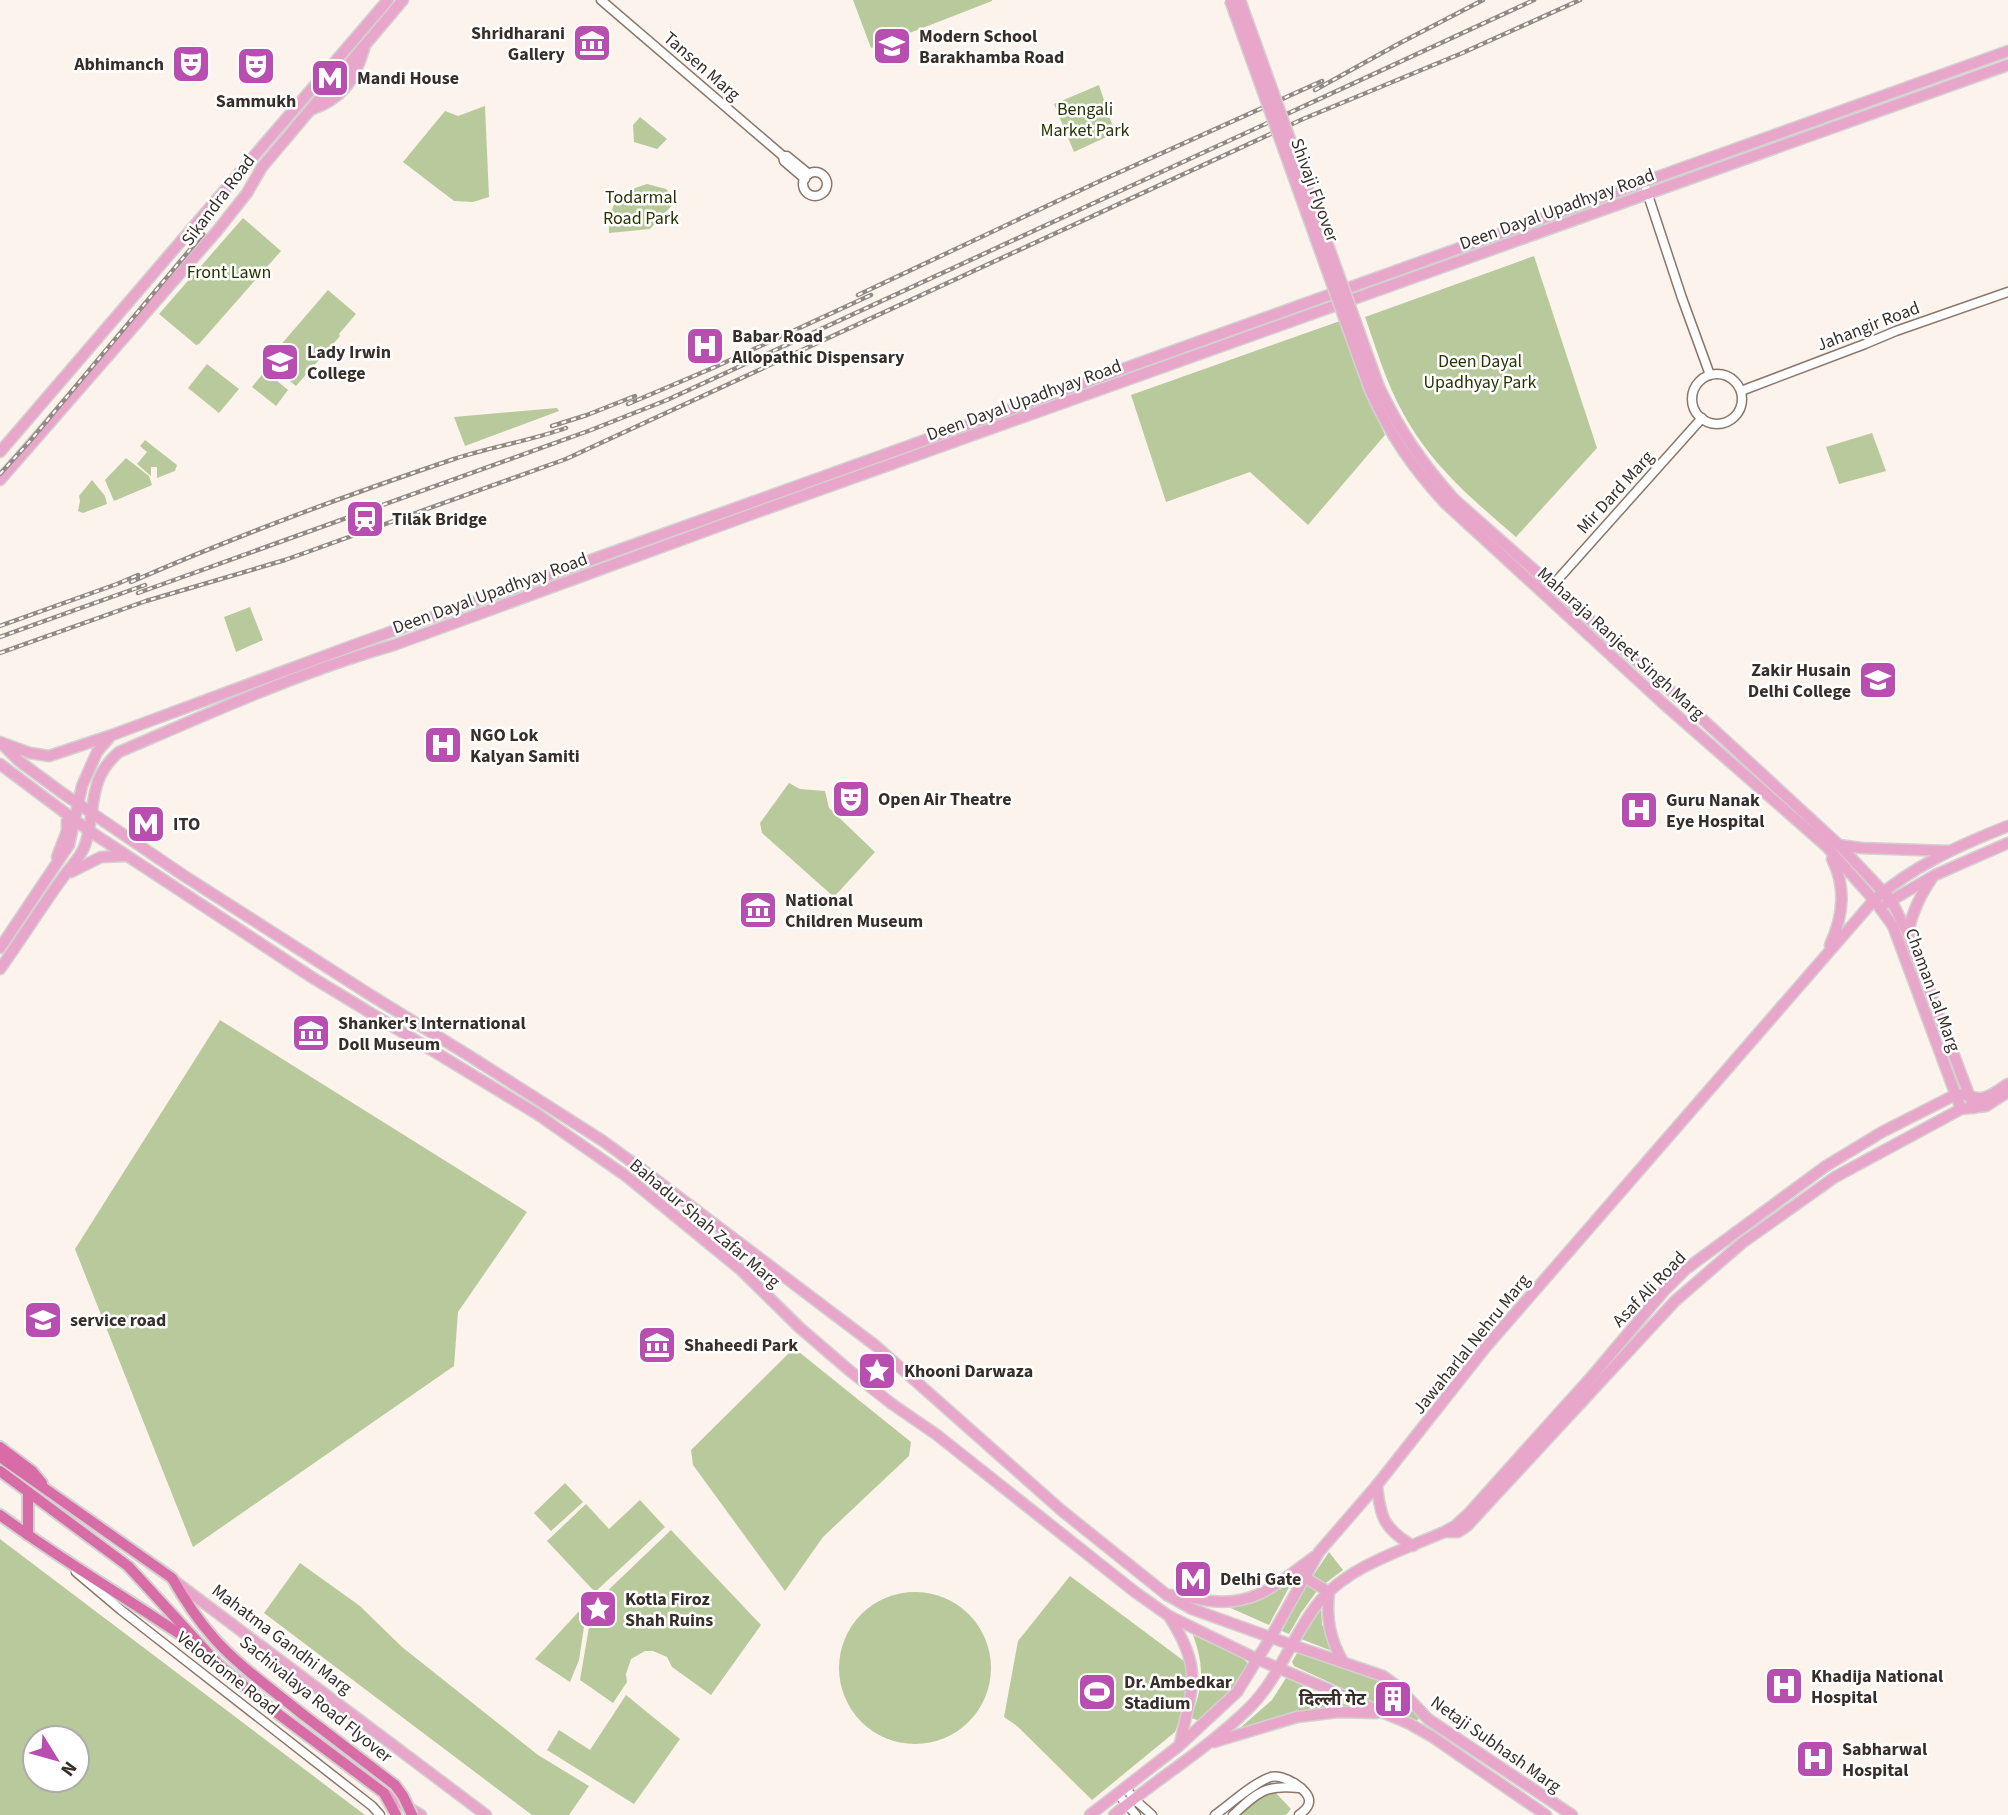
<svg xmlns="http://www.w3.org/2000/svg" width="2008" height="1815" font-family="'Source Sans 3','Noto Sans Devanagari',sans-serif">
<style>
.green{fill:#b8ca9b;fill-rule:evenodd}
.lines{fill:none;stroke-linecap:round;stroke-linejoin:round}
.minor-casing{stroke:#8b776a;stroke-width:11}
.major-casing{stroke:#d3d1d0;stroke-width:13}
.highway-casing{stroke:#d3d1d0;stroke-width:14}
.minor{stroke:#fff;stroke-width:8}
.major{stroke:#e8a7ca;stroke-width:10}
.highway{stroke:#d86ca7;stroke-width:10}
.rail-casing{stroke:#928983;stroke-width:4.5}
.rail{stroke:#fff;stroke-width:2;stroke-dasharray:5;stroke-linecap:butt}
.major-bridge-casing{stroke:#d3d1d0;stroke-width:13;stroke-linecap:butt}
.highway-bridge-casing{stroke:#d3d1d0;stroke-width:14;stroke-linecap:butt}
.major-bridge{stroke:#e8a7ca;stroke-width:10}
.highway-bridge{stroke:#d86ca7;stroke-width:10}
.labels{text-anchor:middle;stroke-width:5;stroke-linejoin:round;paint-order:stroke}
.poi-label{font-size:18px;font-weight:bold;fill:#372e29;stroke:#fff;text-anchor:start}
.street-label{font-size:18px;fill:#372e29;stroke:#fff}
.park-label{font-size:18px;fill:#273600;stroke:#fff}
</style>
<rect width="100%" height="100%" fill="#fcf3ed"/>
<g class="green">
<path d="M853,0H992V1L871,48Z"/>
<path d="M1099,85L1115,133L1074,152L1054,104Z"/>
<path d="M485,106L489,197L473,202L454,201L403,162L445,111L458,116Z"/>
<path d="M640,117L667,139L657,149L634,142L633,125Z"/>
<path d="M647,184L666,189L677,200L650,229L609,233C607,204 621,191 647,184Z"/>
<path d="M243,218L281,251L199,344L196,345L159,314Z"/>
<path d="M1534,256L1597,448L1516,537C1472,499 1431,465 1403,413C1386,383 1376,348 1365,317Z"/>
<path d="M328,290L356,314L339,334L340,336L296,386L266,362Z"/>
<path d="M1340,321L1369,401L1385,435L1308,525L1250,472L1166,502L1131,395Z"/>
<path d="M207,364L239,389L219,413L188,388Z"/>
<path d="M265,371L288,390L276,406L252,387Z"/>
<path d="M557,408L559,411L465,446L454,417Z"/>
<path d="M1872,433L1886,471L1839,484L1826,447Z"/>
<path d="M145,440L177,465L175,471L157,478V467H151V476L137,464L147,452L140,446Z"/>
<path d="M126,458L149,476L152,485L114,501L105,480Z"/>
<path d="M92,480L105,496L107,504L83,513L78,511L80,501L79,496Z"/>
<path d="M250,607L263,640L236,652L224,617Z"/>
<path d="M789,783L800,789L825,791L829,808L875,852L834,897L762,833L760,823Z"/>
<path d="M220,1020L527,1212L458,1312L454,1366L193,1547L75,1249Z"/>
<path d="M794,1348L911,1442L909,1456L823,1537L785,1591L693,1465L691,1450Z"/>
<path d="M565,1483L583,1502L551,1531L534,1513Z"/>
<path d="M640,1500L665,1527L595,1592L547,1541L586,1504L609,1529Z"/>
<path d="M671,1530L761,1625L711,1695L672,1667L667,1657L653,1651H645L631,1659L626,1674L627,1682L613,1703L580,1680L589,1627L598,1600Z"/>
<path d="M0,1539L365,1815H0ZM35,1738H77V1780H35Z"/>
<path d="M1329,1552L1343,1570L1319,1588L1301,1613L1289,1634L1282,1631L1302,1592Z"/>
<path d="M300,1563L360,1606L402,1647L538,1755L589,1786L569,1815H532L264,1613Z"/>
<path d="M1070,1576L1184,1661L1189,1669L1182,1715L1175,1732L1092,1800L1017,1726L1004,1717L1018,1641Z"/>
<path d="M1294,1578L1269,1625L1226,1606L1281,1585Z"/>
<circle cx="915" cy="1668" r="76"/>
<path d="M594,1595L584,1627L579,1660L570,1682L535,1659Z"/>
<path d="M1321,1607L1322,1624L1332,1651L1301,1639Z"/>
<path d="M1193,1635L1242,1658L1250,1665L1249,1677L1206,1717L1197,1720L1191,1718C1203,1686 1205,1668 1193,1635Z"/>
<path d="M1297,1653L1352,1667L1387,1681L1419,1718L1416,1722L1294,1666L1292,1662Z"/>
<path d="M1286,1678L1349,1706L1233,1734L1272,1700Z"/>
<path d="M626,1695L680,1739L634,1804L547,1750L559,1730L590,1750Z"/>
<path d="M1275,1792L1291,1809L1286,1815H1240L1255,1800Z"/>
</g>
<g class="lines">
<defs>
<g id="minor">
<path d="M601,0L783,156H787L809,174"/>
<path d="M783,156L784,161L805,179"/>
<circle cx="815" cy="184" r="12"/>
<path d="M1646,189L1682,298L1710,375"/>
<circle cx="1717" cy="399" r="25"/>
<path d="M1741,391L1865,344L1896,331L2008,292"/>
<path d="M1552,586L1702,418"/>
<path d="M76,1572L121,1610L372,1806L380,1815"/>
<path d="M1126,1788L1134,1799L1152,1815"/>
<path d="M1118,1794L1136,1815"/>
<path d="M1215,1815C1229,1805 1256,1781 1271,1777C1282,1773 1311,1790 1309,1802C1309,1807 1303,1812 1299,1815"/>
<path d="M1233,1815C1257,1793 1265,1784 1299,1788"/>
</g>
<g id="major">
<path d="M310,110C342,99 354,82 364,49"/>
<path d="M1379,387C1400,431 1422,463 1454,499L1699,716L1839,845L1891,900L1908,934L1974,1108"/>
<path d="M1370,390C1390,435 1412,467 1445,503L1665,705L1826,846L1874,900L1893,926L1961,1109"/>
<path d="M0,452L388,0"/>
<path d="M0,480L217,231L247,193L262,167L403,0"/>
<path d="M0,742L30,753L49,756L112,735L357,644L2008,51"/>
<path d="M3,745L19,761L61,792L186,877L372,996L468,1055L603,1141L651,1176L876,1346L1061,1510L1167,1595L1192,1609L1292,1645L1383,1676L1397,1686L1428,1719L1572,1815"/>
<path d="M0,764L88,830L313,978L537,1114L626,1176L741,1270L800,1328L850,1371L892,1404L937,1435L1135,1592L1169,1616L1257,1659L1410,1724L1431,1736L1546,1815"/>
<path d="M1839,845L1861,848L1949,851"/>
<path d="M57,857L67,831V821"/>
<path d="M71,872L101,857L126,856"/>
<path d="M1887,903L1935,875L2008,843"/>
<path d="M1908,934C1912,912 1920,896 1932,878"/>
<path d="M1830,945C1843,917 1847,888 1832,859"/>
<path d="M0,948L69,845L82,786L97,752L109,738"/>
<path d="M0,969C22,938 42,906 64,876C71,866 81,857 85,845C97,810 86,780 119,752C210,713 300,672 394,645L752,514L2008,65"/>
<path d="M1377,1485C1380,1517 1384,1529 1413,1546"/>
<path d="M1445,1532H1458L1467,1526L1675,1301L1742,1243L1835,1177L1961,1109L1986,1106L2008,1092"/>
<path d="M1304,1577L1329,1592C1326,1619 1330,1639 1343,1662"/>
<path d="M172,1579L486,1815"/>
<path d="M1167,1595C1183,1594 1196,1599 1211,1601C1257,1606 1279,1582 1314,1557"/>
<path d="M1169,1616C1204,1671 1192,1685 1180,1744"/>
<path d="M1214,1742L1297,1717L1338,1712L1377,1713"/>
<path d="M384,1793L421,1815"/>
<path d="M1090,1815L1180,1745L1237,1692L1271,1637L1319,1552L1377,1485L1485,1348L1874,900C1913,866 1960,845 2008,826"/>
<path d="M1114,1815C1158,1778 1207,1749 1248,1709C1278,1680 1291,1639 1316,1606C1345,1567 1401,1551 1444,1532L1455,1526L1469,1513L1593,1375L1663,1292L1686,1269L1826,1166L1882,1132L1955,1095C1965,1093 1968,1096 1977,1098C1988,1100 1999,1089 2008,1084"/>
</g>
<g id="highway">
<path d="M0,1447L32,1471L42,1483"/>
<path d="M0,1457L172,1578C184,1599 197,1619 213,1637C236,1664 273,1690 301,1713"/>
<path d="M0,1471L128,1566L217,1663L269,1707L384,1793L396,1815"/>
<path d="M0,1515C61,1560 127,1598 190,1641"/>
<path d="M28,1535V1492"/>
</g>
</defs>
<use href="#minor" class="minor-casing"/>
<use href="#major" class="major-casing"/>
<use href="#highway" class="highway-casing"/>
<use href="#minor" class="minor"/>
<use href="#major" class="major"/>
<use href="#highway" class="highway"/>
<defs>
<g id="rail">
<path d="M1315,90L1400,43L1483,0"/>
<path d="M858,295L1100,181L1322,81"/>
<path d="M628,404L715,367L871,295"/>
<path d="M552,426L587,415L635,396"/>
<path d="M0,474L30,441L203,234"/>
<path d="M131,582C236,536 344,496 454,459C491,447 529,441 566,428"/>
<path d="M138,593L591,430L667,400L1534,0"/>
<path d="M0,626L117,584L138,575"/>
<path d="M0,637L145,585"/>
<path d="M0,653L146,601L285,560L566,459L1303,119L1460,54L1580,0"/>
</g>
</defs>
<use href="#rail" class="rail-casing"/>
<use href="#rail" class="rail"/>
<defs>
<g id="major-bridge">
<path d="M1230,0L1370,390"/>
<path d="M1240,0L1379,387"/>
</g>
<path id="highway-bridge" d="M301,1713L395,1785L403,1796L412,1815"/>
</defs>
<use href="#major-bridge" class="major-bridge-casing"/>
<use href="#highway-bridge" class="highway-bridge-casing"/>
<use href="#major-bridge" class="major-bridge"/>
<use href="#highway-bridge" class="highway-bridge"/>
</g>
<defs>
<symbol id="museum-square" viewBox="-11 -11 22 22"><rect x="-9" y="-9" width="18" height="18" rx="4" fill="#b84eb0" stroke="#fff"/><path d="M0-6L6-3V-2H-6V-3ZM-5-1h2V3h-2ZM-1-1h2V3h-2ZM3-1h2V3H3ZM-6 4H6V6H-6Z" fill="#fff"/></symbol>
<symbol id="school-square" viewBox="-11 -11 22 22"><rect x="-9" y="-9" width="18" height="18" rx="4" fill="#b84eb0" stroke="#fff"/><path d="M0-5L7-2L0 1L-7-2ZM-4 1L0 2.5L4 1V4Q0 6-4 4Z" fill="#fff"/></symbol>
<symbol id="theatre-square" viewBox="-11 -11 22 22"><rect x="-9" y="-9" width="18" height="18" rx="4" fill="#b84eb0" stroke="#fff"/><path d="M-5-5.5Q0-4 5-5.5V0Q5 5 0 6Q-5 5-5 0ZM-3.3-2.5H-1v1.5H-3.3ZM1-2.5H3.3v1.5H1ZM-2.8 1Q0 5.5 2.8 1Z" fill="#fff"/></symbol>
<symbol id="metro-square" viewBox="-11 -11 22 22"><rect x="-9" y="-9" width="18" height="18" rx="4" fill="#b84eb0" stroke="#fff"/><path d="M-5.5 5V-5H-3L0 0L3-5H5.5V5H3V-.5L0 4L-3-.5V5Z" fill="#fff"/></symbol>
<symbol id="hospital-square" viewBox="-11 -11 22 22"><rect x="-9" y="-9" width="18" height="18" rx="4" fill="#b84eb0" stroke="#fff"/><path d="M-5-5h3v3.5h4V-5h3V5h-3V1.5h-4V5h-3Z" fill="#fff"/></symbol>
<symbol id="university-square" viewBox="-11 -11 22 22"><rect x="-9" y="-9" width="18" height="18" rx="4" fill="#b84eb0" stroke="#fff"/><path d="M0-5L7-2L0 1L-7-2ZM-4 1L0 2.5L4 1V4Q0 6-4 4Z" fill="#fff"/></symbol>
<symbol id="station-square" viewBox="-11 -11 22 22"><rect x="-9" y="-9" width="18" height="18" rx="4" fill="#b84eb0" stroke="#fff"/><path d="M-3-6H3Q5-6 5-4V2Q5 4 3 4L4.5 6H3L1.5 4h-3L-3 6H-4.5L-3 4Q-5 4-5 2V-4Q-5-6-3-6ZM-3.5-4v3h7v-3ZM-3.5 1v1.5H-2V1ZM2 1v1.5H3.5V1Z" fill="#fff"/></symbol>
<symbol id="sight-square" viewBox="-11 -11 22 22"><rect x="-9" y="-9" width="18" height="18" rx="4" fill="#b84eb0" stroke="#fff"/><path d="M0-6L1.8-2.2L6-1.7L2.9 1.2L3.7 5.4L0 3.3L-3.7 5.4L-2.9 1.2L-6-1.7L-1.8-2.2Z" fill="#fff"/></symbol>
<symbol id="stadium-square" viewBox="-11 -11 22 22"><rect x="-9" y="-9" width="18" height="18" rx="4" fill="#b84eb0" stroke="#fff"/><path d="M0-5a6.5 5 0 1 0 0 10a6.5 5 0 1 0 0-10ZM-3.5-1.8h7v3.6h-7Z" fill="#fff"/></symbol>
<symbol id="building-square" viewBox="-11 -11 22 22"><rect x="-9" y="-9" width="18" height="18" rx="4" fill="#b84eb0" stroke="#fff"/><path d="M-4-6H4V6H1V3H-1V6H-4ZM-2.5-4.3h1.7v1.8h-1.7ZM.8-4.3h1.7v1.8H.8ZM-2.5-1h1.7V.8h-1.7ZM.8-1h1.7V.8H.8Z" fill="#fff"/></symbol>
</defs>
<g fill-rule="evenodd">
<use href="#museum-square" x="570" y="21" width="44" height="44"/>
<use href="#school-square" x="870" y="24" width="44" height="44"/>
<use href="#theatre-square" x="169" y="42" width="44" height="44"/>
<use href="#theatre-square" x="234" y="44" width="44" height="44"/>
<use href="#metro-square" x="308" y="56" width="44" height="44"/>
<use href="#hospital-square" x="683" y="324" width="44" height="44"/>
<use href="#university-square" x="258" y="340" width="44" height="44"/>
<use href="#station-square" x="343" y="497" width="44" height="44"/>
<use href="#university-square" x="1856" y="658" width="44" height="44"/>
<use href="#hospital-square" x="421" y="723" width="44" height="44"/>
<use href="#theatre-square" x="829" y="777" width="44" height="44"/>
<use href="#hospital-square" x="1617" y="788" width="44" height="44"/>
<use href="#metro-square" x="124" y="802" width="44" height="44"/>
<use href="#museum-square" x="736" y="888" width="44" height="44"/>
<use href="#museum-square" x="289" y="1011" width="44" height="44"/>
<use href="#university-square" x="21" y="1298" width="44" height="44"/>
<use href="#museum-square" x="635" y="1323" width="44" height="44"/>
<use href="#sight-square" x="855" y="1349" width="44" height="44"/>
<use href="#metro-square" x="1171" y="1557" width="44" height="44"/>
<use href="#sight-square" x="576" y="1587" width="44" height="44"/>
<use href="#hospital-square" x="1762" y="1664" width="44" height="44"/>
<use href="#stadium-square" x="1075" y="1670" width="44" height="44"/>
<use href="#building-square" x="1371" y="1677" width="44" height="44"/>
<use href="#hospital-square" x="1793" y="1737" width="44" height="44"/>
</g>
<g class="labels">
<g class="poi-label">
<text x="565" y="39" text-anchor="end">Shridharani<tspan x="565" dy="21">Gallery</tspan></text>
<text x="919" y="42">Modern School<tspan x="919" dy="21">Barakhamba Road</tspan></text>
<text x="164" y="70" text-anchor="end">Abhimanch</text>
<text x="357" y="84">Mandi House</text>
<text x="256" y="107" text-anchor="middle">Sammukh</text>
<text x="732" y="342">Babar Road<tspan x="732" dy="21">Allopathic Dispensary</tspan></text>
<text x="307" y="358">Lady Irwin<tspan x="307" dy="21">College</tspan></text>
<text x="392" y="525">Tilak Bridge</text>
<text x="1851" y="676" text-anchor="end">Zakir Husain<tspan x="1851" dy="21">Delhi College</tspan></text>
<text x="470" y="741">NGO Lok<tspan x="470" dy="21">Kalyan Samiti</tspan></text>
<text x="878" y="805">Open Air Theatre</text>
<text x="1666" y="806">Guru Nanak<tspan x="1666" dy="21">Eye Hospital</tspan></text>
<text x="173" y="830">ITO</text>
<text x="785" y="906">National<tspan x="785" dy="21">Children Museum</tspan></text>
<text x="338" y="1029">Shanker's International<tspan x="338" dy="21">Doll Museum</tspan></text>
<text x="70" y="1326">service road</text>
<text x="684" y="1351">Shaheedi Park</text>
<text x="904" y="1377">Khooni Darwaza</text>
<text x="1220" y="1585">Delhi Gate</text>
<text x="625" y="1605">Kotla Firoz<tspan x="625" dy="21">Shah Ruins</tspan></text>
<text x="1811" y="1682">Khadija National<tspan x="1811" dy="21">Hospital</tspan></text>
<text x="1124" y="1688">Dr. Ambedkar<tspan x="1124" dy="21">Stadium</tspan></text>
<text x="1366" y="1705" text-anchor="end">दिल्ली गेट</text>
<text x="1842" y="1755">Sabharwal<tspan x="1842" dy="21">Hospital</tspan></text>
</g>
<g class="street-label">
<text transform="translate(702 66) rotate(41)" y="6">Tansen Marg</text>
<text transform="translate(1315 190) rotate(70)" y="6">Shivaji Flyover</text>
<text transform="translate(218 200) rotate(-53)" y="6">Sikandra Road</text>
<text transform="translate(1557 209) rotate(-20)" y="6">Deen Dayal Upadhyay Road</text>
<text transform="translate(1868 326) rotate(-21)" y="6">Jahangir Road</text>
<text transform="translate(1024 400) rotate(-20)" y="6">Deen Dayal Upadhyay Road</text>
<text transform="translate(1615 492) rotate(-48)" y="6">Mir Dard Marg</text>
<text transform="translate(490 593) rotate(-20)" y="6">Deen Dayal Upadhyay Road</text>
<text transform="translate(1621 643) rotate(42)" y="6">Maharaja Ranjeet Singh Marg</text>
<text transform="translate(1933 990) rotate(70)" y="6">Chaman Lal Marg</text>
<text transform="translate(705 1223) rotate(40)" y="6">Bahadur Shah Zafar Marg</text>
<text transform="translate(1649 1289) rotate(-46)" y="6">Asaf Ali Road</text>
<text transform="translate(1471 1344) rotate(-51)" y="6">Jawaharlal Nehru Marg</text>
<text transform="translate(282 1639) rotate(37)" y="6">Mahatma Gandhi Marg</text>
<text transform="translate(228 1673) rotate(38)" y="6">Velodrome Road</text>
<text transform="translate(316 1699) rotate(39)" y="6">Sachivalaya Road Flyover</text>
<text transform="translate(1496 1744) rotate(35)" y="6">Netaji Subhash Marg</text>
</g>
<g class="park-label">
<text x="1085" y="115">Bengali<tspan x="1085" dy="21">Market Park</tspan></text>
<text x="641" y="203">Todarmal<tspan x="641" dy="21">Road Park</tspan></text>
<text x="229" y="278">Front Lawn</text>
<text x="1480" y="367">Deen Dayal<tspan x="1480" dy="21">Upadhyay Park</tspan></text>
</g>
</g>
<g transform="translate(56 1759) rotate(127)"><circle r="33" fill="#ffffff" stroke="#afaba9" stroke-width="2"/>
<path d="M0-5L12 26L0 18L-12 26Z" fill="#b84eb0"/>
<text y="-10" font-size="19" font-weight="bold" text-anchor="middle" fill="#372e29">N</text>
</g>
</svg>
